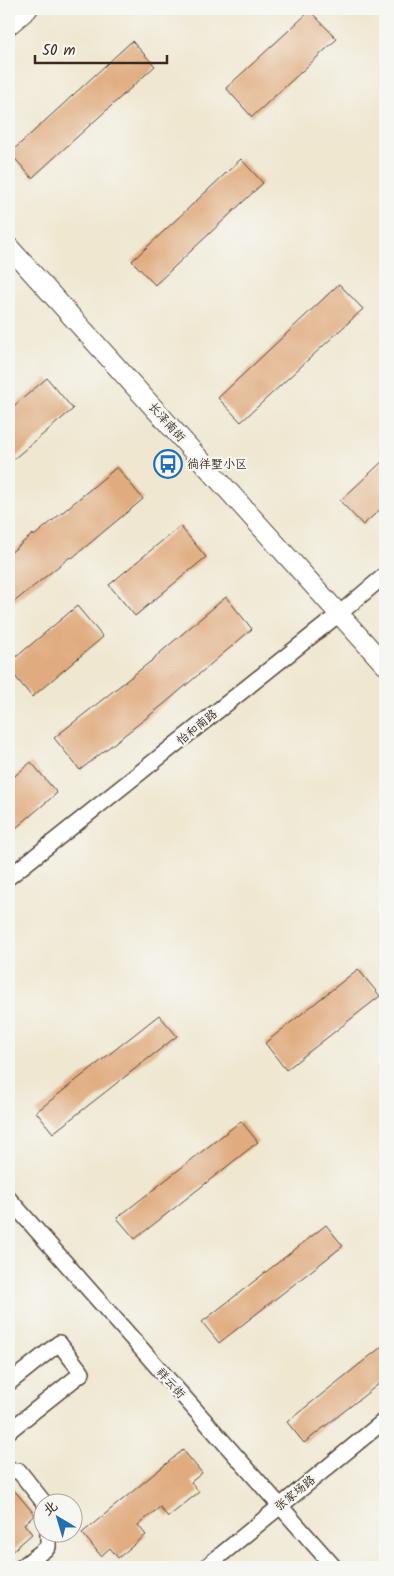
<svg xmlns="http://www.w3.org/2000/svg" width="394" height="1576" font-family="Kalam,'LXGW WenKai TC',sans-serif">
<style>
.building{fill:#e0ab7e}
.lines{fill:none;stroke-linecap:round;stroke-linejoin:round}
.minor-casing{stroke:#564639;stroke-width:18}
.tertiary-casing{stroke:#564639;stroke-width:21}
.minor{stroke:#fff;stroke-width:15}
.tertiary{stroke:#fff;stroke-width:19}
.labels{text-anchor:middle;stroke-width:4.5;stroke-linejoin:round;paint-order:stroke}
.street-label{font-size:12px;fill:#3b2a1e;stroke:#f6f6f2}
.poi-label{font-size:12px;fill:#3b2a1e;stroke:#f6f6f2;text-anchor:start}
</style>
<rect width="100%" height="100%" fill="#f6f6f2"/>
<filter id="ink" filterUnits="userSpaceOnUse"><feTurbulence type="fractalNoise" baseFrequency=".02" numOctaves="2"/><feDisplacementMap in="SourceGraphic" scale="10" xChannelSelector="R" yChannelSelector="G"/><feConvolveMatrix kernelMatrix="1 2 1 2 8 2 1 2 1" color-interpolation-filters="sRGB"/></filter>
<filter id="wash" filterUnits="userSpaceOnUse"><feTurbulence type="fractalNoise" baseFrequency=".0096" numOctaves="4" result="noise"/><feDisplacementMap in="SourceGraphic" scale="20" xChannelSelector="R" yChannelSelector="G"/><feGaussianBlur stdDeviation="1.12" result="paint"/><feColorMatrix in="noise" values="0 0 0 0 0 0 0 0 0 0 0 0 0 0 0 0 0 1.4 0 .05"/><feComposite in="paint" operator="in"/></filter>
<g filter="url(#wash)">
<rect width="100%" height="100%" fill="#efe7d0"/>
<g id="blocks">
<g class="building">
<path d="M310,11L337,39L252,117L226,88Z"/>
<path d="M132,41L155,66L32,178L10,153Z"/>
<path d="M241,159L263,183L155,285L132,261Z"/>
<path d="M339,284L363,309L241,422L218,398Z"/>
<path d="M47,378L73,409L9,463V410Z"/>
<path d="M385,459V505L363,525L340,501Z"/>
<path d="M117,467L143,499L72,558L70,557L9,606V554L33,534L34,536Z"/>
<path d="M180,526L206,557L135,616L109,585Z"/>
<path d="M226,597L252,629L164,704L80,770L54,738L155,658V657Z"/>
<path d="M77,606L103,637L32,697L9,669V663Z"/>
<path d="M31,762L57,793L9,834V781Z"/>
<path d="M358,969L380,996L286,1070L265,1043Z"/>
<path d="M159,1015L177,1036L53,1133L36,1112Z"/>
<path d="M241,1121L258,1142L135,1239L117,1218Z"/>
<path d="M326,1225L343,1246L219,1343L202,1322Z"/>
<path d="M385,1344V1379L304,1443L287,1422Z"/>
<path d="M183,1450L202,1473L191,1482L199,1492L168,1517L160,1507L138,1525L146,1535L118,1558L110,1548L101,1556L82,1533Z"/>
<path d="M9,1484L35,1515L24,1524L32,1534L9,1554Z"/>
</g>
</g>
</g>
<g filter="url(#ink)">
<use href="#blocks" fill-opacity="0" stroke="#564639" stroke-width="1"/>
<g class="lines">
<defs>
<g id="minor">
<path d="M9,877L339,614L385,575"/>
<path d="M9,1199L334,1567"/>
<path d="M9,1383L59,1343L82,1373L9,1431"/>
<path d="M9,1471H19L45,1504"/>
<path d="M22,1567L48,1547V1534"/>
<path d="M206,1567L385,1420"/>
</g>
<g id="tertiary">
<path d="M9,25L28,9"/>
<path d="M9,247L385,665"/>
</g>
</defs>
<use href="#minor" class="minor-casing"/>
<use href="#tertiary" class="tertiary-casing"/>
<use href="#minor" class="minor"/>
<use href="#tertiary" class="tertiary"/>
</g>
</g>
<defs>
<symbol id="bus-ring" viewBox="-11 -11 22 22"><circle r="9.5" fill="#f6f6f2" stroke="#1f6fb2" stroke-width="1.5"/><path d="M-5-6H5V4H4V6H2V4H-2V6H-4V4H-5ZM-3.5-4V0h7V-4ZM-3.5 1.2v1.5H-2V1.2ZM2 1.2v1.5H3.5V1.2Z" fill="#1f6fb2"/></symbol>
</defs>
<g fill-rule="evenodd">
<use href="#bus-ring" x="152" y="448" width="32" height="32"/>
</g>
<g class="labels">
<g class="street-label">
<text transform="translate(167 422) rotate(48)" y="4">长泽南街</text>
<text transform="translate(197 727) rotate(-39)" y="4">怡和南路</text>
<text transform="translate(171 1383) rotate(48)" y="4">祥云街</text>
<text transform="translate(295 1493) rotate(-39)" y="4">张家场路</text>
</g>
<g class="poi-label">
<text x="187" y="468">徜徉墅小区</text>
</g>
</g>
<rect width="394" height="1576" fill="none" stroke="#f6f6f2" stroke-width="30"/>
<g transform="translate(58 1518) rotate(322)"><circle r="24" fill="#f6f6f2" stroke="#aba49d"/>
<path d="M0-4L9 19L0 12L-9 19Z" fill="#1f6fb2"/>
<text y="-8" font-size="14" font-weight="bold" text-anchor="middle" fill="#3b2a1e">北</text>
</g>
<path d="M35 55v8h132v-8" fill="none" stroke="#3b2a1e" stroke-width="2.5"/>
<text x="42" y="55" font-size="15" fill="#3b2a1e" stroke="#f6f6f2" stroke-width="4" paint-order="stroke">50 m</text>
</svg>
